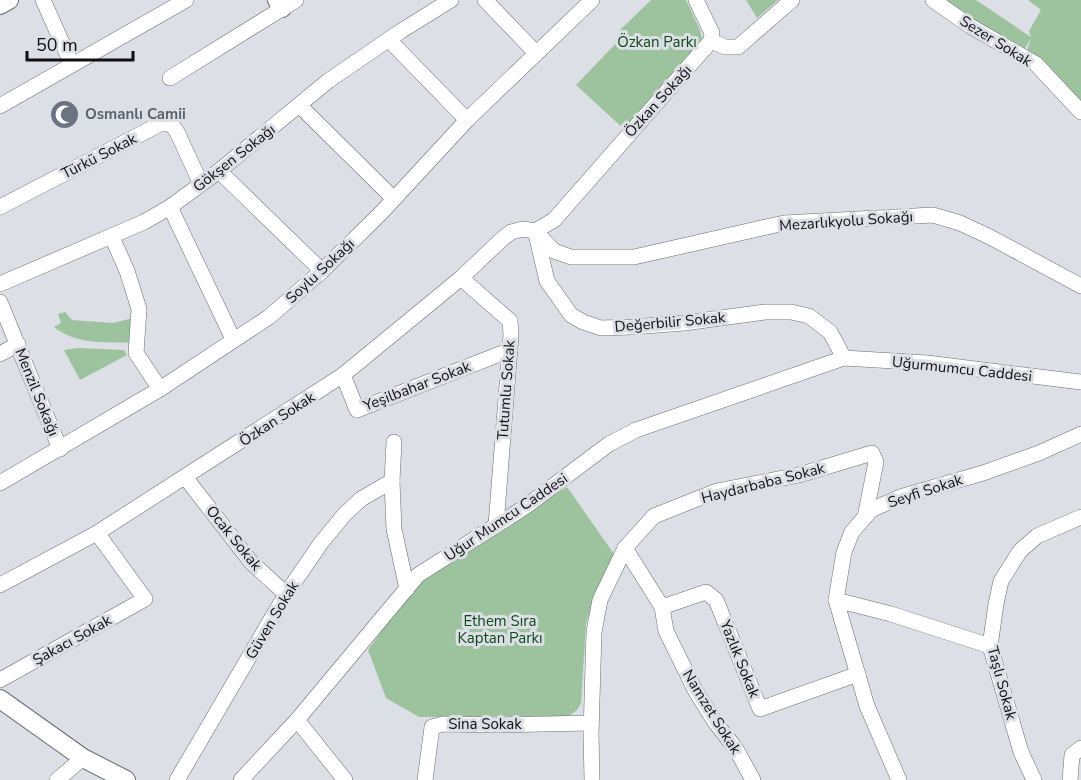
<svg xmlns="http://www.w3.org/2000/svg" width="1081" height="780" font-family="'Nunito Sans',sans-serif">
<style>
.green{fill:#9dc39e}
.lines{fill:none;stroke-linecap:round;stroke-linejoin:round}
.minor-casing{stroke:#6a6c72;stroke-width:16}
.tertiary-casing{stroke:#6a6c72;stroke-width:20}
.minor{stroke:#fff;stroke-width:15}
.tertiary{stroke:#fff;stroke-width:18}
.labels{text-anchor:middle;stroke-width:6;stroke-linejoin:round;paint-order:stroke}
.street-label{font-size:15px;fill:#0f0f11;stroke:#dddfe6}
.park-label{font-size:15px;fill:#0b4a16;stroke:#dddfe6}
.worship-label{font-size:15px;font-weight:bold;fill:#5b616d;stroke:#dddfe6;text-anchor:start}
</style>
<rect width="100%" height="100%" fill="#dddfe6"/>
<g class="green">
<path d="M651,0H686L700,30L702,39L625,130L576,85L623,36L619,31Z"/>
<path d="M746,0H778L757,18Z"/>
<path d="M943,0H976L1031,37L1029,31L1041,10L1028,0H1081V101L1026,54L1031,38L1023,52Z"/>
<path d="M65,312L72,320L113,323L133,318L134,343C107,342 76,345 54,327L61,323L58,314Z"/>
<path d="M78,348L124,350L127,355L80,380L64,350Z"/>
<path d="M567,487L614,554L594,599L586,624L581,703L577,710L569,716L419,717L386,698L368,650L422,576Z"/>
</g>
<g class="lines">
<defs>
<g id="minor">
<path d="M43,0L72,65"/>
<path d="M485,0L536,53"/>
<path d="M696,0L712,33L711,41"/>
<path d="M933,0L970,26L1036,64L1081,112"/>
<path d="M389,40L467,120"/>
<path d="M170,78L296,0"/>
<path d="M0,106L186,0"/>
<path d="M300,106L394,199"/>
<path d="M219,171L322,271"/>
<path d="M0,207L160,124H171L177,132L201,184"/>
<path d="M170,207L233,339"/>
<path d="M535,231L554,251L571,257H634L784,223L933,215L960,223L990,237L1081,286"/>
<path d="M535,231L554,220L711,41L725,47H738L792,0"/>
<path d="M536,234L547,281L571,315L583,322L601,328L632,327L684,323L765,312H791L809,316L830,332L844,358"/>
<path d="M112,237L127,271L139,309L136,353L160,389"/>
<path d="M461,278L510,321L511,335L496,525"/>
<path d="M0,284L144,222L170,207L219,171L328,81L401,31L451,0"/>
<path d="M0,302L60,449"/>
<path d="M0,354L18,344"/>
<path d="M343,375L357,410L510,350"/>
<path d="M394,442L392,481L394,529L407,589"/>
<path d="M185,477L251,562L286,594"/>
<path d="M0,483L160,389L269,317L322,271L381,213L467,120L592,0"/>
<path d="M625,548L662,607L666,631L695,690L715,722L736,749L753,780"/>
<path d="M0,585L97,533L343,375L461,278L502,239L511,232L523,229L535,231"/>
<path d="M836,600L891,614L990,646"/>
<path d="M662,607L706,592L716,600L760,709L858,674"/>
<path d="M0,680L145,599L97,533"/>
<path d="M297,720L345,780"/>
<path d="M57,780L83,758"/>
<path d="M177,780L286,594L321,543L344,515L361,499L392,481"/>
<path d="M241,780L297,720L418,575L525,507L609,444L636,430L844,358L927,363L1081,382"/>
<path d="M425,780L432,727L443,724L500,725L591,723"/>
<path d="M592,780L591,734L594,632L600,600L625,548L654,516L717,491L799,475L872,453L876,462L865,517"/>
<path d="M899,780L867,706L836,600L844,552L852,532L871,510L900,497L983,473L1039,453L1081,434"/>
<path d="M1034,780L1021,752L990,646L996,604L1001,581L1020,551L1037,536L1081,517"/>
<path d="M1070,780L1072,755L1081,748"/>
</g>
<g id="tertiary">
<path d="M277,0L282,8"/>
<path d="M0,5L9,0"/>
<path d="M0,699L83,758L126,780"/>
</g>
</defs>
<use href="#minor" class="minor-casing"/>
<use href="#tertiary" class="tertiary-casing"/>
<use href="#minor" class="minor"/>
<use href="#tertiary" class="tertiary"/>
</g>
<defs>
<symbol id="mosque-disc" viewBox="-11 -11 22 22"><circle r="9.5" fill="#6b7280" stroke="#dddfe6"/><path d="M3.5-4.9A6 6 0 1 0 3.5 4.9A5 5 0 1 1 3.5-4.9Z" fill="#fff"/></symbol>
</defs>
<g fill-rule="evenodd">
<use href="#mosque-disc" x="48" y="98" width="33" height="33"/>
</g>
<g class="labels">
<g class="street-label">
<text transform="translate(996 41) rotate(32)" y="5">Sezer Sokak</text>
<text transform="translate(658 101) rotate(-48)" y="5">Özkan Sokağı</text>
<text transform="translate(99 156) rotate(-27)" y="5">Türkü Sokak</text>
<text transform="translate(234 158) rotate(-38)" y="5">Gökşen Sokağı</text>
<text transform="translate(846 221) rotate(-4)" y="5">Mezarlıkyolu Sokağı</text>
<text transform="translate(320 271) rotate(-43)" y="5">Soylu Sokağı</text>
<text transform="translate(670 322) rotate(-5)" y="5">Değerbilir Sokak</text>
<text transform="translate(962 369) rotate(6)" y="5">Uğurmumcu Caddesi</text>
<text transform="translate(417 386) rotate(-21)" y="5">Yeşilbahar Sokak</text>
<text transform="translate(506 390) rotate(-86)" y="5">Tutumlu Sokak</text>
<text transform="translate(37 392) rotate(68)" y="5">Menzil Sokağı</text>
<text transform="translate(277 419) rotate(-33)" y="5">Özkan Sokak</text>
<text transform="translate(763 483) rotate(-14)" y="5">Haydarbaba Sokak</text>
<text transform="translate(925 491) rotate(-18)" y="5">Seyfi Sokak</text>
<text transform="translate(506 517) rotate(-34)" y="5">Uğur Mumcu Caddesi</text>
<text transform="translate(234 538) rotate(51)" y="5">Ocak Sokak</text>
<text transform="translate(272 620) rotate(-59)" y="5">Güven Sokak</text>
<text transform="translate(72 640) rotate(-29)" y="5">Şakacı Sokak</text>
<text transform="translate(740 659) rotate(68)" y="5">Yazlık Sokak</text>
<text transform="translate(1002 683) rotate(75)" y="5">Taşlı Sokak</text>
<text transform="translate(712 712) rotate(58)" y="5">Namzet Sokak</text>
<text x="485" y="729">Sina Sokak</text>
</g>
<g class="park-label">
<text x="657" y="47">Özkan Parkı</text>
<text x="500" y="626">Ethem Sıra<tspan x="500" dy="17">Kaptan Parkı</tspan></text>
</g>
<g class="worship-label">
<text x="85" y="119">Osmanlı Camii</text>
</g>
</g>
<path d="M27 51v9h106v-9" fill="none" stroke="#0f0f11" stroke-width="3"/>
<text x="36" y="51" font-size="18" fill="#0f0f11" stroke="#dddfe6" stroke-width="4.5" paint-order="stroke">50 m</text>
</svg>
